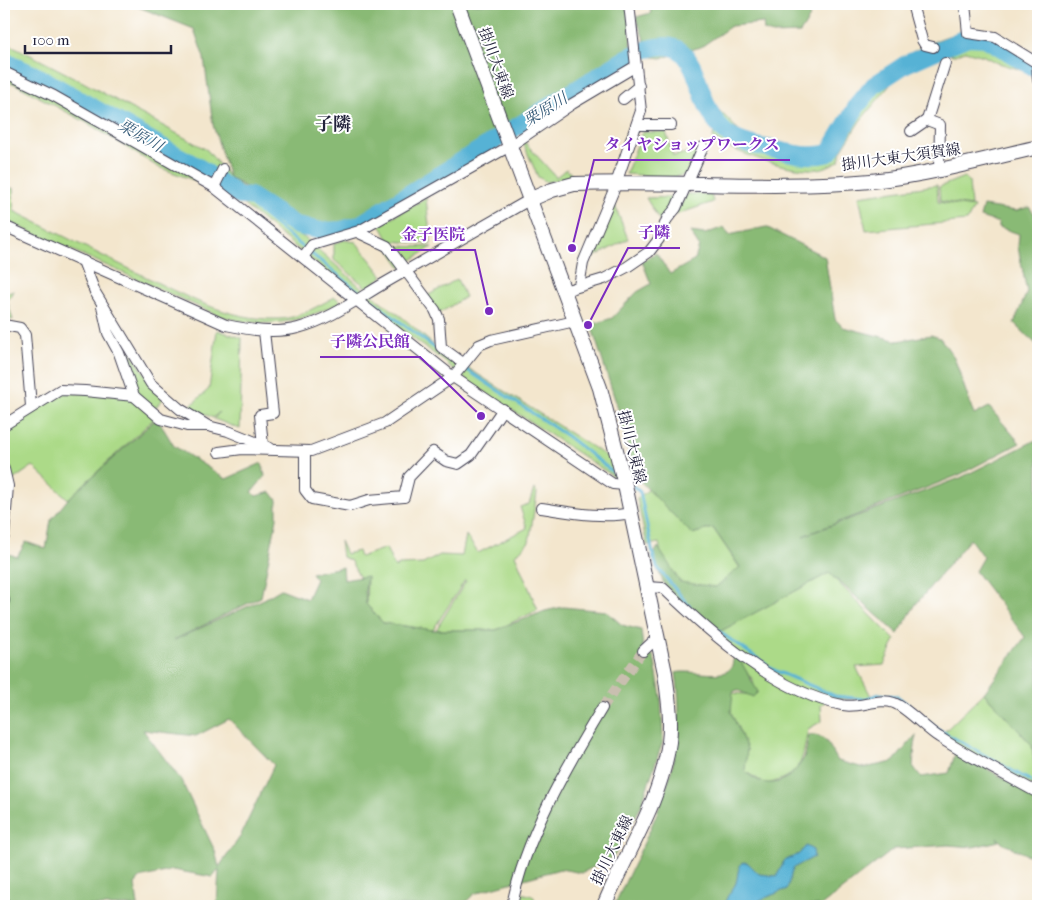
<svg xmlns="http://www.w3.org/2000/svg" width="1042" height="910" font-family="'IM FELL French Canon','Noto Serif JP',serif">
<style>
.green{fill:#acda88;stroke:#677e62}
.forest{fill:#89ba74;stroke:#566e58;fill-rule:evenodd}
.water{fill:#57b2d5;stroke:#3c6a88}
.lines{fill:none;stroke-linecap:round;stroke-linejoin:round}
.stream{stroke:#57b2d5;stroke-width:3}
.river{stroke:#57b2d5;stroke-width:18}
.minor-tunnel{stroke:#c9bfb0;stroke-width:10;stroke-dasharray:10 5;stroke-linecap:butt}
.minor-casing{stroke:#413f51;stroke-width:12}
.major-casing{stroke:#413f51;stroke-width:16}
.minor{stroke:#fff;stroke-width:10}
.major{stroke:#fff;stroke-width:14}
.labels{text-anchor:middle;stroke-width:4;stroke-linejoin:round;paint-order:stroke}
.street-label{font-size:15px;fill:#22223b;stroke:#fff}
.water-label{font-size:16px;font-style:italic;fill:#375c79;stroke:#fff}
.quarter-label{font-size:18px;font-weight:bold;fill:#22223b;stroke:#fff}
.leader{fill:none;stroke:#7b2cbf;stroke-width:2}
.callout-dot{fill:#7b2cbf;stroke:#fff;stroke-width:2}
.callout-label{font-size:16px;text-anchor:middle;font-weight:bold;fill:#7b2cbf;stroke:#fff;stroke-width:4;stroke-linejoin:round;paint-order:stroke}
</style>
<rect width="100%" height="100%" fill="#fff"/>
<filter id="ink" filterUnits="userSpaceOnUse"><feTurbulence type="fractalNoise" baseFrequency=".02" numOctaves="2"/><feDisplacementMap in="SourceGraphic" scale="10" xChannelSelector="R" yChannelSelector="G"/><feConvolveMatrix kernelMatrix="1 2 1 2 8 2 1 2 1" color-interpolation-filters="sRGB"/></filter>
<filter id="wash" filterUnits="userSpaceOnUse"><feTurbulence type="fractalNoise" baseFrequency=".0096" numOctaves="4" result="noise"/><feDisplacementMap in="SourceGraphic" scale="20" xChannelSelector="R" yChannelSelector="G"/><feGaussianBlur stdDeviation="1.12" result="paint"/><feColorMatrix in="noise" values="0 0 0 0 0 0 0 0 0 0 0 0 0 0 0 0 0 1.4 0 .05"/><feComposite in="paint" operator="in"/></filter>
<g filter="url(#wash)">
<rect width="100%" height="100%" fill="#f3e6cd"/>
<g class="green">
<path d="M966,31L991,36L1033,64L1032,73L995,62L984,56L965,51L955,55L943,54L895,79L860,121L841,151L839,161C832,164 824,169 817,169C787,171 739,154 713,139L716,107L741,133L752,139L818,149C840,139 845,114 859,96C884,65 928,39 966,31Z"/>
<path d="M4,43L17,48L81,81L207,150L229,177L269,206L287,226L306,239L361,287L402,317L438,349L614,461L616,478L462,377L444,361L371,308L229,193L158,167L89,124L15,84L4,81Z"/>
<path d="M642,132H666L673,156L699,150L688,174L671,178L626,174Z"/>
<path d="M521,138L556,177L566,169L574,176L547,182L538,177Z"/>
<path d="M964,177L969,181L971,206L940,201L939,187Z"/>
<path d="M937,185L938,202L974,207L967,221L866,230L859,196Z"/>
<path d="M13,188L14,211C56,232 98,254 140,274C183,295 229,321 279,319C298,319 319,305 335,297L341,302C296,324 269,329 220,316L4,220V189Z"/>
<path d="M687,194H711L713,202L675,215Z"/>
<path d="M678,197L661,223L646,198Z"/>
<path d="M426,198L431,244L389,241L380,224Z"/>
<path d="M614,203L628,239L592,258Z"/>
<path d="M344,240L356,242L383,276L367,288L334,260V244Z"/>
<path d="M387,246L432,247L401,267Z"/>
<path d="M457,279L465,297L440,313L427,296Z"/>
<path d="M14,291L7,300L13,320L4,318V294Z"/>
<path d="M217,330L242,338L240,429L214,419L219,412L213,418L189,407L209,389Z"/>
<path d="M124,343L163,399L154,409L136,396L118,347Z"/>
<path d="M58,391L134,396L157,416L68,499L33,466L7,484L4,470V426Z"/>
<path d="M534,489L537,493L529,542L515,555L538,610L496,630H436L466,581L465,580L433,630L383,623L366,604L367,577L360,578L350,560L342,557L340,541L346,554L358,551L360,557L386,548L395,568L399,565L423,564L440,555L462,556L466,535L478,553L527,528L520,507L529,504Z"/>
<path d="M649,489L692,534L713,528L740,568L716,587L681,584L661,553L659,543L647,545L637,499Z"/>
<path d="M829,573L895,640L884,665L856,667L873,700L828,699L821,705L822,721L808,729C802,761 803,776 766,784L744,771L747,749L731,712L732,693L755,695L753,680L724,642L721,631Z"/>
<path d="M984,693L1032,745L1036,775L1038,776V789L939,737Z"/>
<path d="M521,893L533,896L538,906H518Z"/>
</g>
<g class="forest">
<path d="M131,4H628L632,49L571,90L518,120L481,147L416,181L387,202L357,219L339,228L309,226L229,177L213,125L204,58L194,29Z"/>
<path d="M649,4H813L809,19L800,33L772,34L764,31L763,23L731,26L701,47L662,58L645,56V42L636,17L651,13Z"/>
<path d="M4,55L188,152L214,169L217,183L4,65Z"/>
<path d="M983,206L1016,211L1029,207L1038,218V346L1014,323L1027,292L1018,247L1019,234L999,227V223L980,217Z"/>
<path d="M724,227L729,235L766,227L825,257L835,319L843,327L898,341L931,335L940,338L954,357L974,415L989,407L1020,443L959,475L803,536L960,478L1038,439V776H1036L1032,745L984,693L1025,637L975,571L983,557L970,539L916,604L898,634L829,573L721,631L702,625L665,586L652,557L658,547L680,582L716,587L740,567L713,528L692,534L635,476L618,409L591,325L612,318L637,292L651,284L642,261L656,253L670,274L695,260L699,246L690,232L705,234Z"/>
<path d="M157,418L174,446L226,479L262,463L265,476L252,492L256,496L271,492L277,500V518L261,597L174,640L264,599L281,589L307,599L316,579L311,573L343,567L344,580L367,576L365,591L366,604L383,623L433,630H496L545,611L563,607L606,611L622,625L641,630L643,647L654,657L661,697L663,741L641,806L614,856L582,873L560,869L485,890L474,894L462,906H217L219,869L213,877L173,870L140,878L135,884L138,906H11L4,896V552L17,557L26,542L46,549L51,520L68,499ZM229,719L274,765L240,837L219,867L215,851L181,780L143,730L196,736Z"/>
<path d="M734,658L740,660L758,692L753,697L737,690L733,692L731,712L747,749L745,771C766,791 787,785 802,761C807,755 806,743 809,735C826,733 830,748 838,761L864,768L893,762L916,735L913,766L921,777L949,773L957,748L989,770L1038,798V860L1002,843L997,837L999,841L973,847L948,845L894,849L821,906H614C651,825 690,766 676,673C687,669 722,679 730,669C733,666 732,662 734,658Z"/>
</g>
<path class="water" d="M806,846L813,850L814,857L793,868L787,889L760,900L753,906H725C725,897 731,892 735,885C739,877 736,869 743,862L748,863L759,874L777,876L784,861L799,854Z"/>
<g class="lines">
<g class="stream">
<path d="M239,196L362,294"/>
<path d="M367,297L452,361"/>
<path d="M464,368L567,436L613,472"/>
<path d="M633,486L640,492L654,559L657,567L690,607"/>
<path d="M711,626L774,670L835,696L864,699L880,694L897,696L938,729L1038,785"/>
</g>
<path class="river" d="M4,61L41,78L200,168L239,196H250L297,226L322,231L342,230L359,225L627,58C709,15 686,99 726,133C738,143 761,147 777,150C794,154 812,158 829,153L857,106L874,85L906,64L947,46L968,37L985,38L1038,70"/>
</g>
</g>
<g filter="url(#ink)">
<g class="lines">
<path class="minor-tunnel" d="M602,708L643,651"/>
<defs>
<g id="minor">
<path d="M912,4L922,40L925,45L933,47"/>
<path d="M965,4L968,33L995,37L1037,63L1038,80"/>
<path d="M4,72L54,96L214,187L453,377L613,484L625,485"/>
<path d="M623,99L639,86"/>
<path d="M927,120L945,63"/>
<path d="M637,125H671"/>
<path d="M911,131L927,120L940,125L939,170"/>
<path d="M214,187L223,169"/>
<path d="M4,226L226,325C250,330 274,334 298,328C329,320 356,300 383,284C432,256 481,228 529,200"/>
<path d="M357,232L387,246L435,310L439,319L441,347L463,363"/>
<path d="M303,257L312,245L359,231L510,146L572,104L636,66"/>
<path d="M83,261L95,292L151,384L180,409L208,426"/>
<path d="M579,286L583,263L613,192L641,111L629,4"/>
<path d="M564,291L604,279L627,267L649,252L659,239L667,219L676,208L703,147"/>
<path d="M102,306L108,333L119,353L134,396"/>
<path d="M4,325L20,328L25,335L31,406"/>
<path d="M4,425L60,390L85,391L134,396L161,419L187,426H208L228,431L270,448"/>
<path d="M263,446L260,415L273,413L264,331"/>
<path d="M305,451V490L312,499L350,506L369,500L404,497L409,477L433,452L446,461L458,464L471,455L503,409"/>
<path d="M219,452L242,449L311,451L385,423L453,377L479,345L491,340L575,321"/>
<path d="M4,469L8,486L4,536"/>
<path d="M541,508C569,512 602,519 631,513"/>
<path d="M647,587L663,588C711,634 774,691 842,705C859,709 878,697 894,703C906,707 927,730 939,737C971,758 1006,775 1038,793"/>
<path d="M4,600V601"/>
<path d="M643,651L658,637"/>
<path d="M4,903L6,906"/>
<path d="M512,906C524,839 567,766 602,708"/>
</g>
<g id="major">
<path d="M457,4L600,388L625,485L665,673C668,696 672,720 669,742C661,802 626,852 604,906"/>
<path d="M529,200L552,190L574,184C673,180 772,190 871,181C927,175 983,160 1038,147"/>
</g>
</defs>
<use href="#minor" class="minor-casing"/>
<use href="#major" class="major-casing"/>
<use href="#minor" class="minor"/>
<use href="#major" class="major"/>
</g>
</g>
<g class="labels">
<g class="street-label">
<text transform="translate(496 63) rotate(70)" y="5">掛川大東線</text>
<text transform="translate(901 157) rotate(-8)" y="5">掛川大東大須賀線</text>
<text transform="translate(632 447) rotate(76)" y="5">掛川大東線</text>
<text transform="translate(612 850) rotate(-64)" y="5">掛川大東線</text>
</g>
<g class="water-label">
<text transform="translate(545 109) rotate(-32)" y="6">栗原川</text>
<text transform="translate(141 135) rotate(30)" y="6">栗原川</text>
</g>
<g class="quarter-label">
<text x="333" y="130">子隣</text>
</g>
</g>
<path class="leader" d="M572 248L594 160H790M588 325L628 248H680M489 311L475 250H391M481 416L420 357H320"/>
<g class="callout-dot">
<circle cx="572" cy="248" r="5"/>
<circle cx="588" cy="325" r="5"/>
<circle cx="489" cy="311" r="5"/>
<circle cx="481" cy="416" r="5"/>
</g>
<g class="callout-label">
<text x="692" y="150">タイヤショップワークス</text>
<text x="654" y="238">子隣</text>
<text x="433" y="240">金子医院</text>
<text x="370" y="347">子隣公民館</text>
</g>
<rect width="1042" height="910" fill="none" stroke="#fff" stroke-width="20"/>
<path d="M25 45v8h146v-8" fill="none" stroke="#22223b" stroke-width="2.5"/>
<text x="32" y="45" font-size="15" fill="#22223b" stroke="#ffffff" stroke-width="4" paint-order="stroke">100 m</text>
</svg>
